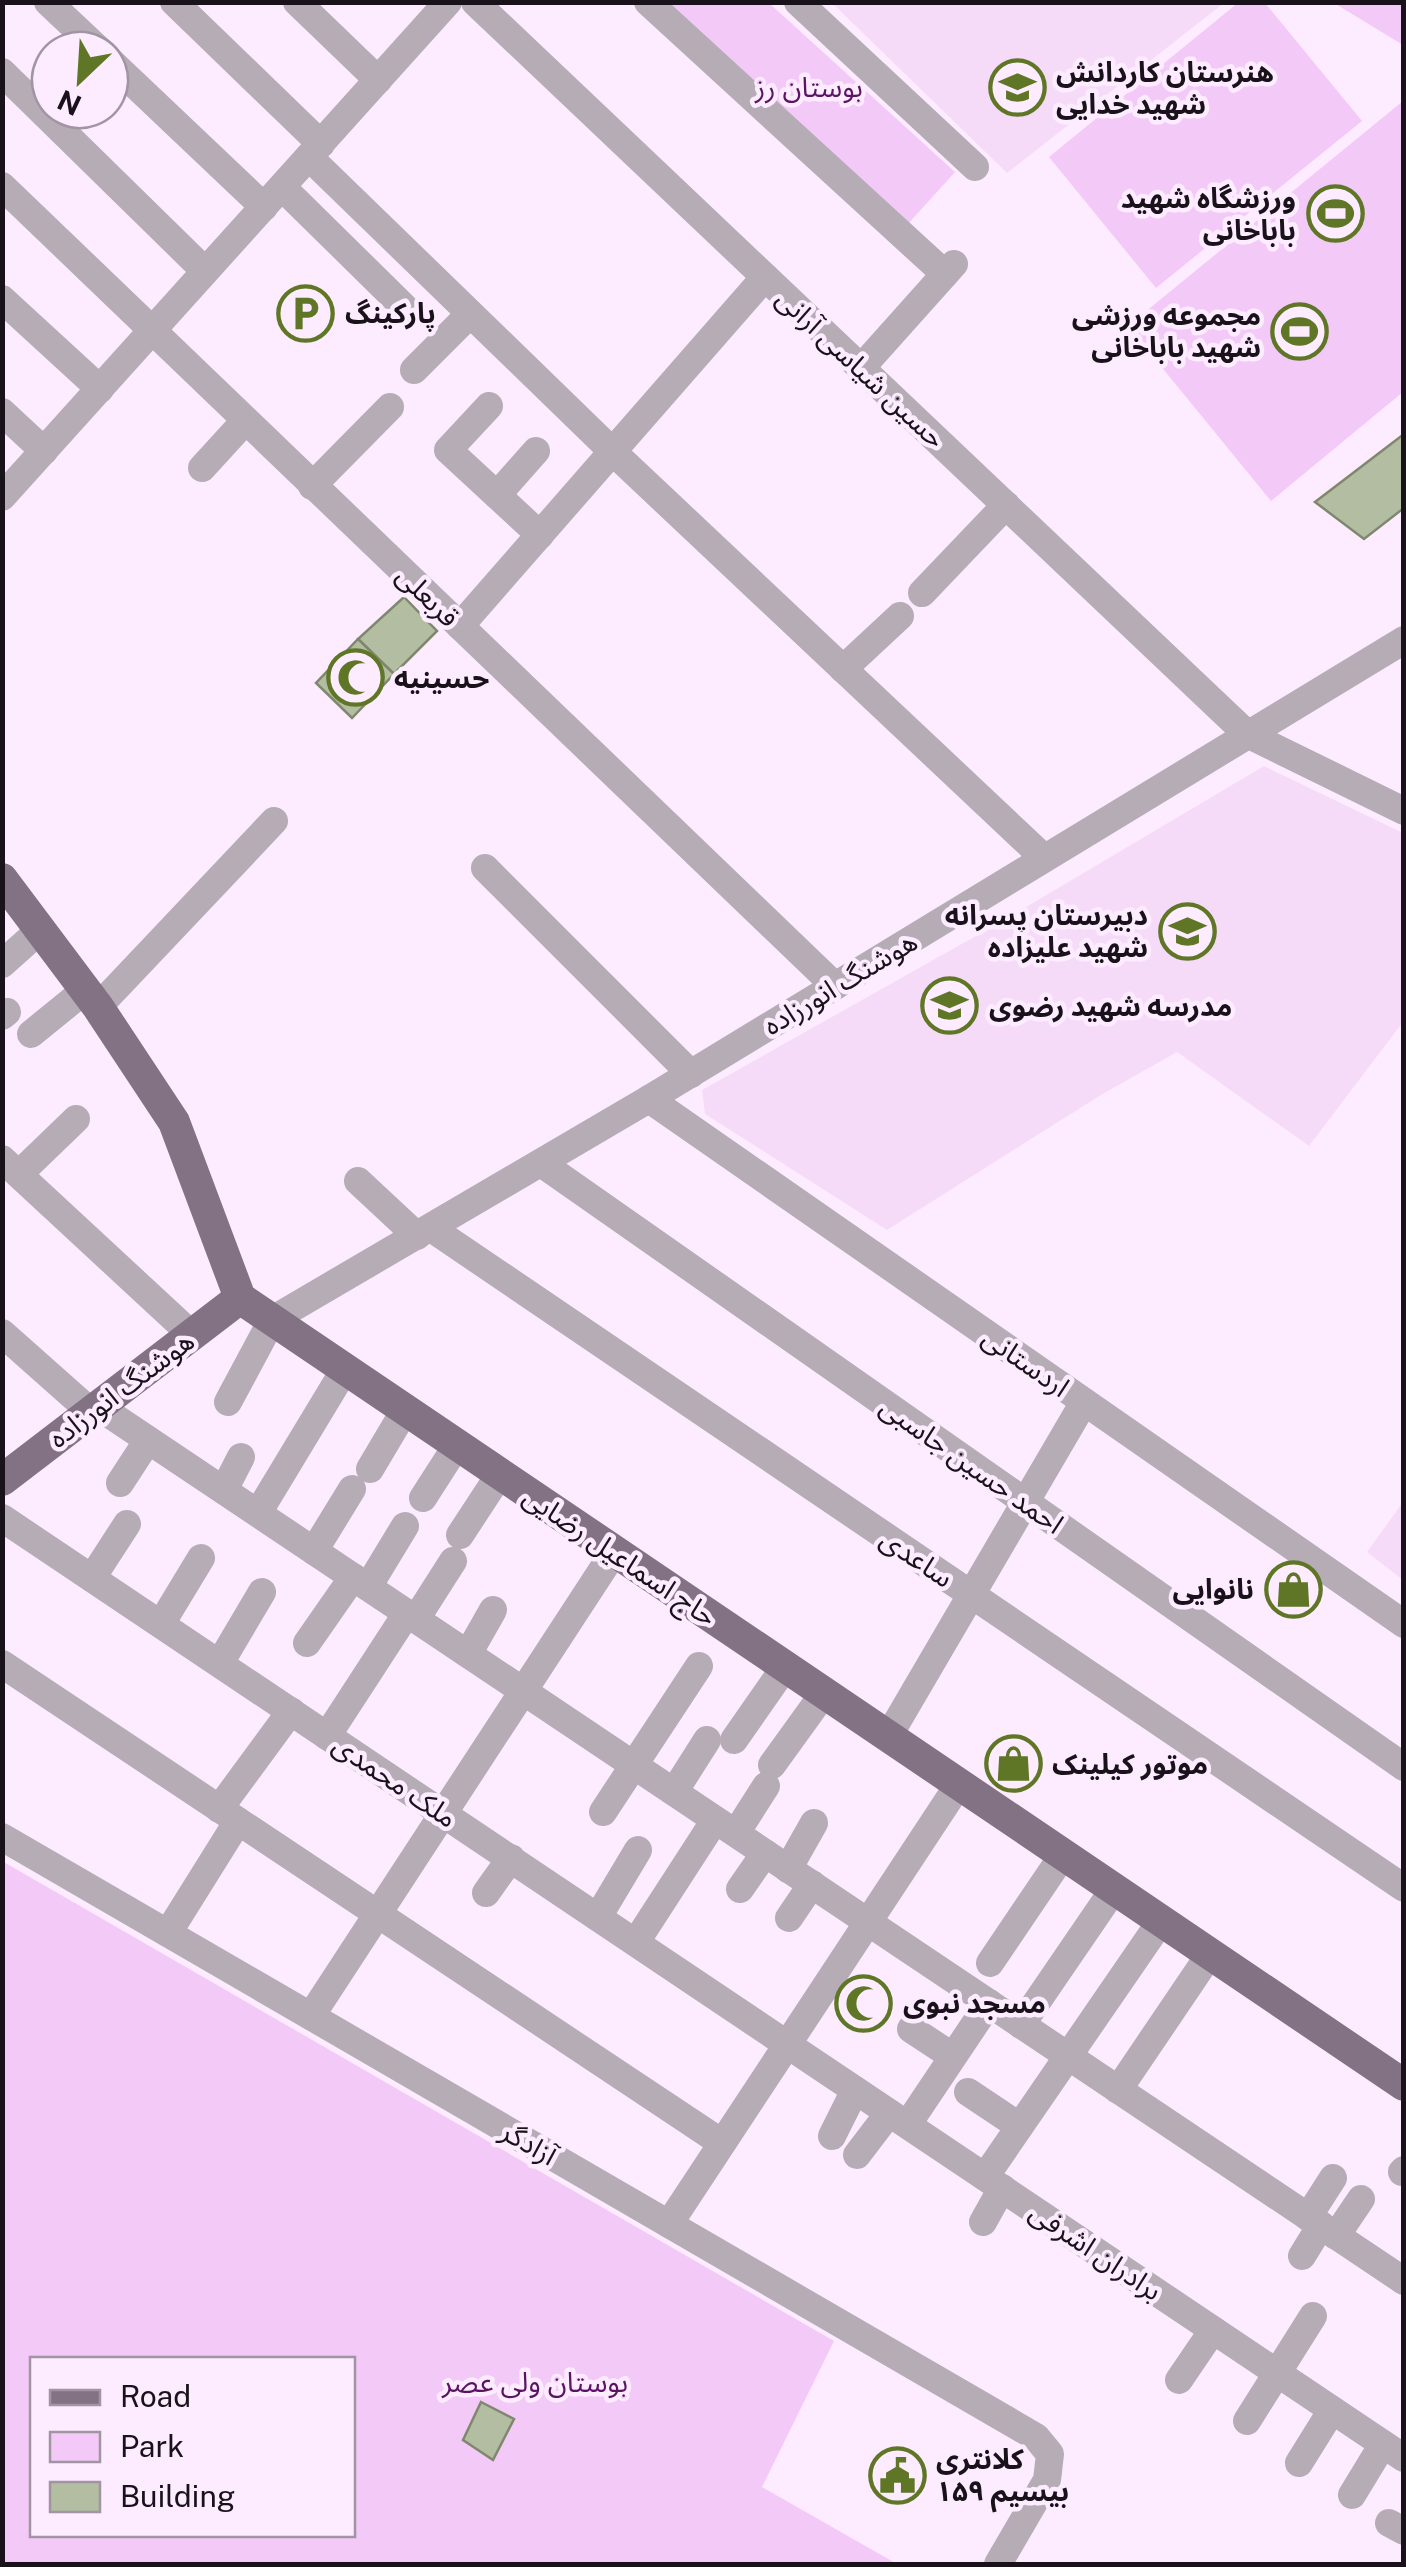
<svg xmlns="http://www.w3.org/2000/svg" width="1406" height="2567" font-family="'Public Sans','Noto Sans Arabic',sans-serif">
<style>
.built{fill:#f6dbf9}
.green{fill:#f3c9f8;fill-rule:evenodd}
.building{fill:#b3bda1;stroke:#7f886e;stroke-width:2.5}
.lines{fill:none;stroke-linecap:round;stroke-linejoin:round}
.minor{stroke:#b5acb6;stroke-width:28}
.major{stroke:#827284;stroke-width:32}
.labels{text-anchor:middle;stroke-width:9;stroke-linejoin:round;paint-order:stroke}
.poi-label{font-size:28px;font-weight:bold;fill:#19121a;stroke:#fdecff;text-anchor:start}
.park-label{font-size:28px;fill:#5a1463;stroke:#fdecff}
.street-label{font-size:28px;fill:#19121a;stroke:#fdecff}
</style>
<rect width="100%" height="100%" fill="#fdecff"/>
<g class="built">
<path d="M832,3H1224L1007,173Z"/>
<path d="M1264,766L1403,833V1022L1309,1146L1177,1052L1101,1095L887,1230L705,1114L702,1090L999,923Z"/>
<path d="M1403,1502V1580L1367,1552Z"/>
</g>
<g class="green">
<path d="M1239,2L1265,3L1362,121L1156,288L1049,157Z"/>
<path d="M663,3H769L955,172L908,224Z"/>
<path d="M1334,3H1403V45Z"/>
<path d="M1403,101V392L1271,501L1128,326Z"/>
<path d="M2,1861L834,2341L762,2487L897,2564H3ZM32,2360H352V2534H32Z"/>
</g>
<g class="building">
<path d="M1404,434V508L1364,539L1315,502Z"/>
<path d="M404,597L437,631L394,674L358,639Z"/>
<path d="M358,639L394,674L352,718L316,683Z"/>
<path d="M1290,1567L1315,1587L1296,1611L1271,1592Z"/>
<path d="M481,2402L514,2419L493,2460L463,2440Z"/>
</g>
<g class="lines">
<g class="minor">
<path d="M48,2L99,50"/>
<path d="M174,2L321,144"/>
<path d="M297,2L378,80"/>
<path d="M475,2L1247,734L1404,811"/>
<path d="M648,2L945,274"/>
<path d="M798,2L975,167"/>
<path d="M110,61L264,207"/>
<path d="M2,72L205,271"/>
<path d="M309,157L613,452L1044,858"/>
<path d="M2,186L835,986"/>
<path d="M282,187L405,308"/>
<path d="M2,299L100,389"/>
<path d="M861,368L954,264"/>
<path d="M414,370L470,314"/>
<path d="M489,406L448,450L540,535"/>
<path d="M2,412L44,451"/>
<path d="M202,468L245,421"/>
<path d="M312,486L390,407"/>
<path d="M497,495L536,451"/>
<path d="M2,497L448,2"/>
<path d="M922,593L1006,505"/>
<path d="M460,626L765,277"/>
<path d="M843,669L900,616"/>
<path d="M485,868L691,1074"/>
<path d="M2,964L40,930"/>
<path d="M98,1007L274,821"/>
<path d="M2,1016L7,1012"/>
<path d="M31,1034L85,990"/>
<path d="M649,1099L1404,1624"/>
<path d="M2,1159L192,1335"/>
<path d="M541,1163L1404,1767"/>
<path d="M19,1174L76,1119"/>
<path d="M358,1181L417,1236"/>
<path d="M431,1228L1404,1888"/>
<path d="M2,1333L91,1412"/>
<path d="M228,1402L272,1320L649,1099L1404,640"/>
<path d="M99,1407L1404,2281"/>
<path d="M370,1469L405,1410"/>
<path d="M120,1483L148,1440"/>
<path d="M224,1490L241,1457"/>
<path d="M423,1498L457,1445"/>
<path d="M258,1513L345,1369"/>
<path d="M2,1518L1404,2458"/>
<path d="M460,1535L500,1474"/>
<path d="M314,1551L352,1489"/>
<path d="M92,1578L127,1524"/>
<path d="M368,1587L405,1526"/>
<path d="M416,1619L453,1561"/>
<path d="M161,1624L201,1558"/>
<path d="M307,1643L353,1577"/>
<path d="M468,1654L493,1610"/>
<path d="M220,1663L262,1592"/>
<path d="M2,1664L722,2143"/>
<path d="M327,1736L407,1613"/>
<path d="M888,1737L1084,1402"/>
<path d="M734,1740L785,1667"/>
<path d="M772,1765L824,1693"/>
<path d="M674,1792L707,1740"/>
<path d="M219,1809L291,1711"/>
<path d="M603,1812L699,1666"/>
<path d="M736,1833L766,1786"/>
<path d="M2,1837L1036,2437L1050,2454L1047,2480L998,2564"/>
<path d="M788,1869L814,1823"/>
<path d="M740,1889L765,1853"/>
<path d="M486,1893L511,1858"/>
<path d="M598,1917L638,1850"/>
<path d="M789,1918L812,1884"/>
<path d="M168,1933L238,1821"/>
<path d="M636,1942L715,1820"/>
<path d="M990,1963L1063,1855"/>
<path d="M311,2016L614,1552"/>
<path d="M1021,2025L1114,1889"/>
<path d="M911,2029L952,2056"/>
<path d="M1118,2090L1210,1954"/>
<path d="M968,2092L1019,2126"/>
<path d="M908,2124L989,2003"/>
<path d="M832,2136L855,2090"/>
<path d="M857,2155L889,2113"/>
<path d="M1402,2172L1404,2170"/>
<path d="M985,2177L1161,1921"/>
<path d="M1308,2217L1333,2178"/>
<path d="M983,2222L1002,2188"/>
<path d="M669,2224L959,1784"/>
<path d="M1336,2236L1361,2199"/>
<path d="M1302,2256L1321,2225"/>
<path d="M1179,2380L1213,2330"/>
<path d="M1247,2421L1313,2316"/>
<path d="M1299,2463L1332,2410"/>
<path d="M1352,2495L1383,2444"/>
<path d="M1389,2523L1404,2531"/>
</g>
<g class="major">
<path d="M2,879L98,1007L174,1122L240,1298L1404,2085"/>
<path d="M2,1480L240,1298"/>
</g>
</g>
<defs>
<symbol id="school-ring" viewBox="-11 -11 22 22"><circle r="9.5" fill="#fdecff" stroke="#607627" stroke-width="1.5"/><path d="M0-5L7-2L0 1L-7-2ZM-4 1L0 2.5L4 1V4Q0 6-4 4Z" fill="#607627"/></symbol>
<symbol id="stadium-ring" viewBox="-11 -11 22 22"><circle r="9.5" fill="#fdecff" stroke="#607627" stroke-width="1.5"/><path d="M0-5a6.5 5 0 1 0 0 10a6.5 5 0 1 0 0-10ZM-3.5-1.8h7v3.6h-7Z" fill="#607627"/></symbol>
<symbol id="parking-ring" viewBox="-11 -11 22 22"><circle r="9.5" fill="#fdecff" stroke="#607627" stroke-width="1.5"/><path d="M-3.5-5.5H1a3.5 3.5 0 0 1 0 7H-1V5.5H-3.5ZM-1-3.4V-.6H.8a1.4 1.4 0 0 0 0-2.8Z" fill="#607627"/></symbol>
<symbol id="mosque-ring" viewBox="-11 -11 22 22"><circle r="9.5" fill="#fdecff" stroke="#607627" stroke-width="1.5"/><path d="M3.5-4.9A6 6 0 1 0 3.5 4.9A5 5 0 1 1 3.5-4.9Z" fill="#607627"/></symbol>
<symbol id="shop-ring" viewBox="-11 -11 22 22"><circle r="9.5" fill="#fdecff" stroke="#607627" stroke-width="1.5"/><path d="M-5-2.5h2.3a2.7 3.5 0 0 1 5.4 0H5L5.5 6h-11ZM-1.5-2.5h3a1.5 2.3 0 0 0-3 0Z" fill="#607627"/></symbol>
<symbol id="civic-ring" viewBox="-11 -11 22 22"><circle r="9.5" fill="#fdecff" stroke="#607627" stroke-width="1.5"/><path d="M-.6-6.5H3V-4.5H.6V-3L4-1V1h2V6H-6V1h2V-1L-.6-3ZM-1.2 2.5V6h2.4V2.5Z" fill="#607627"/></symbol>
</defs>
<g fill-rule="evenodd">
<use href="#school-ring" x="986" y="56" width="63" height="63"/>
<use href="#stadium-ring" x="1304" y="182" width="63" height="63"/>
<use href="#parking-ring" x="274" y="282" width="63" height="63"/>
<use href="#stadium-ring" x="1268" y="300" width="63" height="63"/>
<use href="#mosque-ring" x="324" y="646" width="63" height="63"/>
<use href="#school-ring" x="1156" y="900" width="63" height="63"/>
<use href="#school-ring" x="918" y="974" width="63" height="63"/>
<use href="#shop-ring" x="1262" y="1558" width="63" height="63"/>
<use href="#shop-ring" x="982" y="1732" width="63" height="63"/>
<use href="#mosque-ring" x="832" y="1972" width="63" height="63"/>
<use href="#civic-ring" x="866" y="2444" width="63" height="63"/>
</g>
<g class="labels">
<g class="poi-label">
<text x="1056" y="82">هنرستان کاردانش<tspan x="1056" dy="32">شهید خدایی</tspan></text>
<text x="1296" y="208" text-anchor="end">ورزشگاه شهید<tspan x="1296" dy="32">باباخانی</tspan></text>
<text x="345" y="323">پارکینگ</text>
<text x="1261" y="325" text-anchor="end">مجموعه ورزشی<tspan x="1261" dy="32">شهید باباخانی</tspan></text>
<text x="394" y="688">حسینیه</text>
<text x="1148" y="925" text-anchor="end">دبیرستان پسرانه<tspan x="1148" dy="32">شهید علیزاده</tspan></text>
<text x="989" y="1016">مدرسه شهید رضوی</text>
<text x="1254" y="1599" text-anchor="end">نانوایی</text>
<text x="1052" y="1774">موتور کیلینک</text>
<text x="903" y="2013">مسجد نبوی</text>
<text x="936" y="2469">کلانتری<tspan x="936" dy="32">۱۵۹ بیسیم</tspan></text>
</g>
<g class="park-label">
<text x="809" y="97">بوستان رز</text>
<text x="535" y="2392">بوستان ولی عصر</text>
</g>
<g class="street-label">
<text transform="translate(861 368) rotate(43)" y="10">حسین شیاسی آرانی</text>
<text transform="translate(428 596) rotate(44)" y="10">قربعلی</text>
<text transform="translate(840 983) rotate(-31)" y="10">هوشنگ انورزاده</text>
<text transform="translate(1026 1362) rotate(35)" y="10">اردستانی</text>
<text transform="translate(121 1389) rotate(-37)" y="10">هوشنگ انورزاده</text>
<text transform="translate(972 1465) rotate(35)" y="10">احمد حسین جاسبی</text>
<text transform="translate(620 1556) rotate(34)" y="10">حاج اسماعیل رضایی</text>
<text transform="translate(917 1558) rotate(34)" y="10">ساعدی</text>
<text transform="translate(395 1781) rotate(34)" y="10">ملک محمدی</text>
<text transform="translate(529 2143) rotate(30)" y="10">آزادگر</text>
<text transform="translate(1096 2251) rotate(34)" y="10">برادران اشرفی</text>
</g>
</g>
<rect width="1406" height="2567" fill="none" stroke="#19121a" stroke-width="10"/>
<rect x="30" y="2357" width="325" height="180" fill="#fdecff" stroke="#a295a3" stroke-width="2.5"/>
<rect x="50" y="2390" width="50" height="15" fill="#827284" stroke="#a295a3" stroke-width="2.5"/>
<text x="120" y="2407" font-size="30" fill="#19121a">Road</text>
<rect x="50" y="2432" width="50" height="30" fill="#f3c9f8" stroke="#a295a3" stroke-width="2.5"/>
<text x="120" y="2457" font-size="30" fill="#19121a">Park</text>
<rect x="50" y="2482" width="50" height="30" fill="#b3bda1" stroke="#a295a3" stroke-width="2.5"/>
<text x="120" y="2507" font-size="30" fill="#19121a">Building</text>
<g transform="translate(80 80) rotate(205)"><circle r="48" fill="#fdecff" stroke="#a295a3" stroke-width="2.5"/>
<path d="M0-8L18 38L0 25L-18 38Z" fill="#607627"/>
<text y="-15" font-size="28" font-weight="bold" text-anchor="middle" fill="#19121a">N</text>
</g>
</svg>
